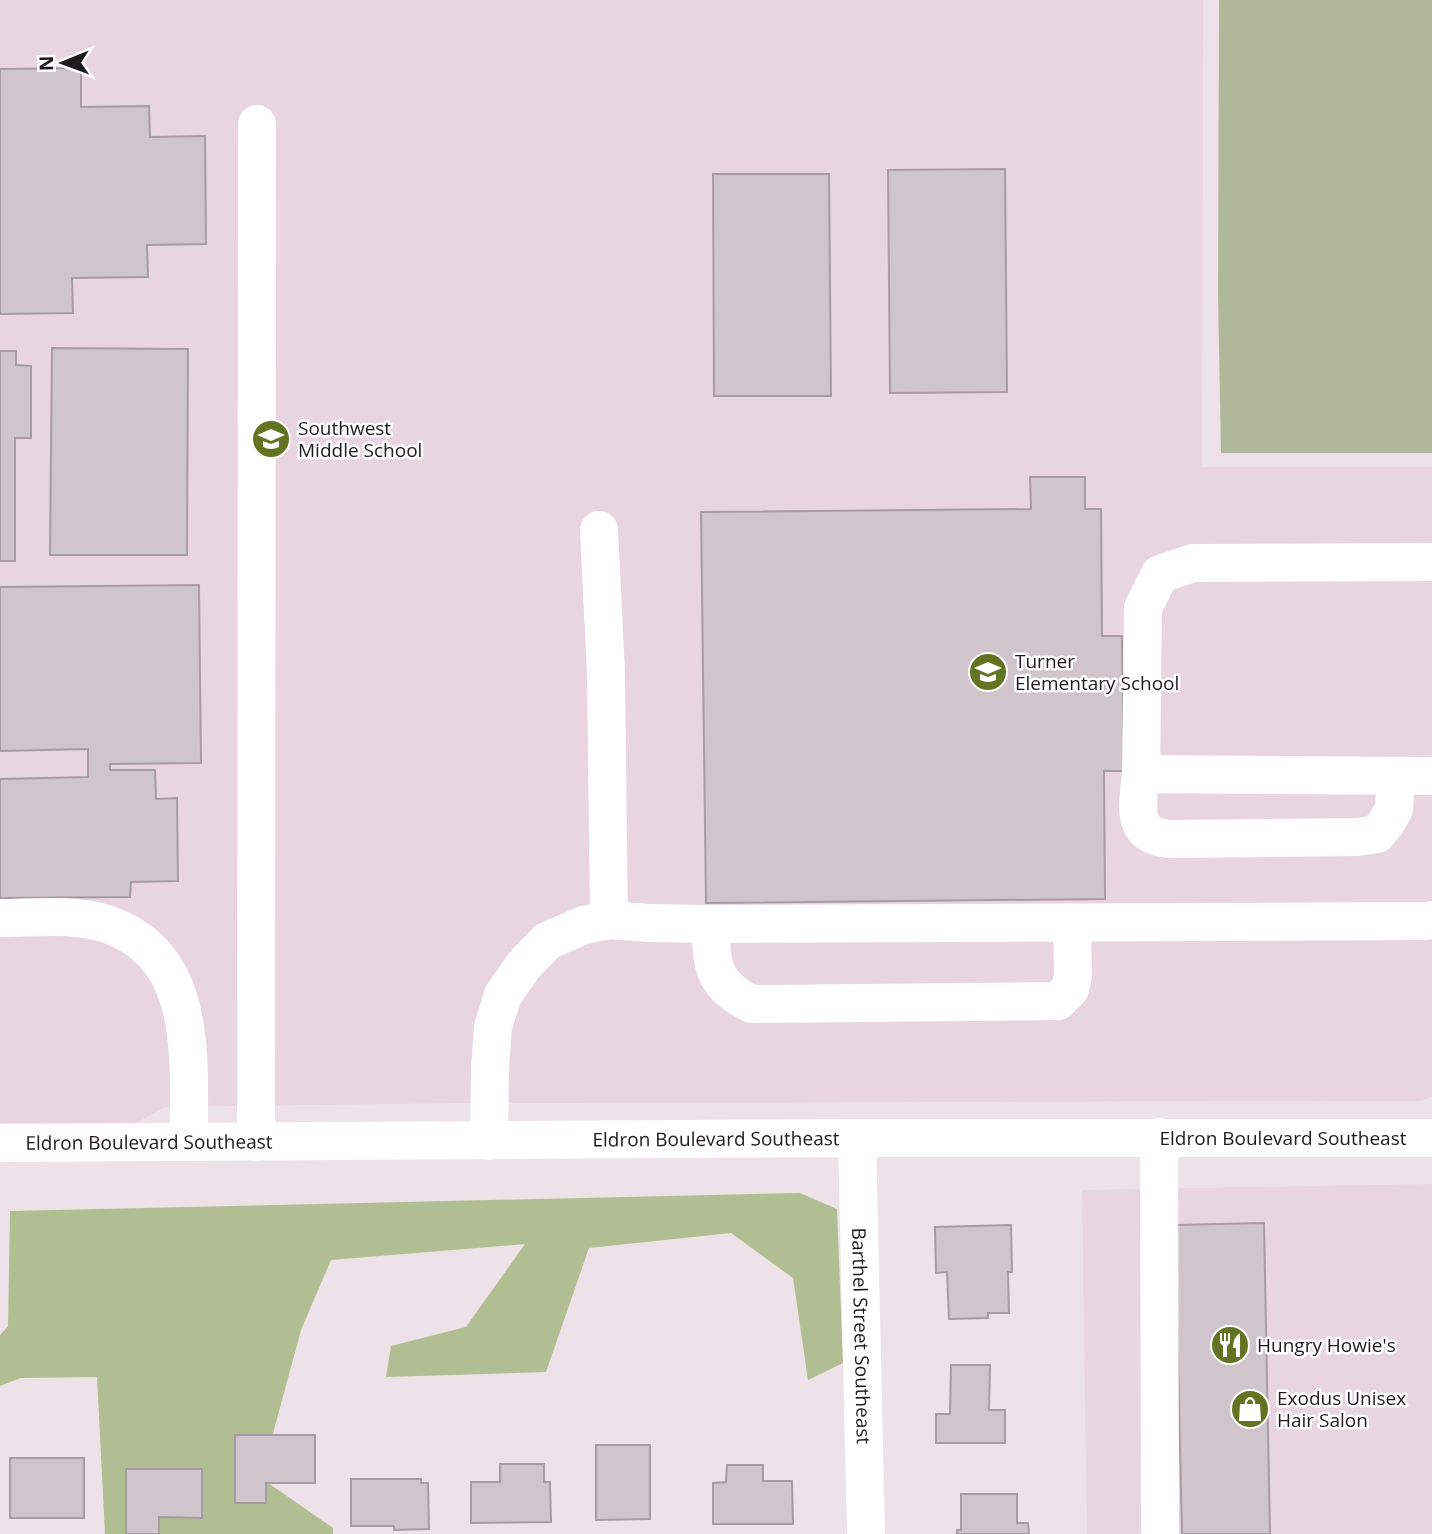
<svg xmlns="http://www.w3.org/2000/svg" width="1432" height="1534" font-family="'Open Sans',sans-serif">
<style>
.built{fill:#e8d5e0}
.green{fill:#afb99a}
.forest{fill:#b1be91}
.building{fill:#d1c5cc;stroke:#a79ca3;stroke-width:2}
.lines{fill:none;stroke-linecap:round;stroke-linejoin:round}
.minor{stroke:#fff;stroke-width:38}
.labels{text-anchor:middle;stroke-width:5;stroke-linejoin:round;paint-order:stroke}
.poi-label{font-size:19px;fill:#1e1a1c;stroke:#fff;text-anchor:start}
.street-label{font-size:19px;fill:#1e1a1c;stroke:#fff}
</style>
<rect width="100%" height="100%" fill="#eee2e9"/>
<g class="built">
<path d="M0,0H1203L1202,467H1432V1097L1420,1101L473,1103L165,1107L136,1123H0Z"/>
<path d="M1432,1184V1534H1087L1082,1190Z"/>
</g>
<path class="green" d="M1219,0H1432V453H1221L1218,296Z"/>
<path class="forest" d="M800,1193L837,1209L843,1363L808,1380L793,1278L731,1233L589,1248L546,1372L386,1377L391,1346L466,1327L525,1244L331,1260L301,1330L261,1478L333,1528V1534H105L97,1377L21,1378L0,1386V1335L8,1326L10,1211Z"/>
<g class="building">
<path d="M81,68V107L149,106L150,137L205,136L206,244L147,245L148,277L72,278L73,313L0,314V69Z"/>
<path d="M1005,169L1007,392L890,393L888,170Z"/>
<path d="M713,174H829L831,396H714Z"/>
<path d="M52,348L188,349L187,555H50Z"/>
<path d="M0,351H16V365L31,366V438H15V561H0Z"/>
<path d="M1030,477H1085V509H1101L1102,636H1122L1124,771H1104L1105,899L706,903L701,512L1031,509Z"/>
<path d="M199,585L201,763L110,764V770H155L156,799L177,798L178,881L131,882L130,897L0,898V779L88,777V749L0,751V587Z"/>
<path d="M1264,1223L1270,1534H1182L1175,1225Z"/>
<path d="M1011,1225L1012,1272H1008L1009,1313H988V1318L949,1319L947,1272L936,1273L935,1227Z"/>
<path d="M951,1365H990L989,1410H1005V1443H936V1414H950Z"/>
<path d="M235,1435H315V1483H266V1503H235Z"/>
<path d="M596,1445H650V1519L596,1520Z"/>
<rect x="10" y="1458" width="74" height="60"/>
<path d="M500,1464H544V1482H550L551,1522L471,1523V1482H500Z"/>
<path d="M727,1465H763V1481H792L793,1524H713V1483L726,1482Z"/>
<path d="M126,1469H202V1518L159,1517V1534H126Z"/>
<path d="M351,1479H421V1483H428L429,1529L394,1530V1526H351Z"/>
<path d="M961,1494H1017V1523H1028L1029,1534H957V1530H961Z"/>
</g>
<g class="lines">
<g class="minor">
<path d="M599,530L606,673L609,920"/>
<path d="M1432,562L1193,563L1160,574L1143,608L1141,774L1432,776"/>
<path d="M1141,774C1140,791 1132,820 1148,832C1154,837 1162,838 1169,839L1357,837L1377,834L1386,823L1394,809L1396,776"/>
<path d="M0,918C35,918 73,913 107,924C201,956 188,1062 189,1142"/>
<path d="M711,924C711,964 712,985 752,1004L1058,1001L1070,989L1073,976L1072,923"/>
<path d="M1159,1137L1160,1534"/>
<path id="s1" d="M857,1138L866,1534"/>
<path d="M489,1141L490,1069L493,1027L503,995L524,965L547,941L584,925L609,920L649,923L711,924L1426,921L1432,920"/>
<path d="M256,1142L257,124"/>
<path id="s2" d="M0,1143L857,1138H1432"/>
</g>
</g>
<defs>
<symbol id="school-disc" viewBox="-11 -11 22 22"><circle r="9.5" fill="#627422" stroke="#fff"/><path d="M0-5L7-2L0 1L-7-2ZM-4 1L0 2.5L4 1V4Q0 6-4 4Z" fill="#fff"/></symbol>
<symbol id="restaurant-disc" viewBox="-11 -11 22 22"><circle r="9.5" fill="#627422" stroke="#fff"/><path d="M-5-6h1v4h1v-4h1v4h1v-4h1v5L-1.5 .5V6h-2V.5L-5-1ZM5-6V6H3V1.5H1.5Q1.5-4 5-6Z" fill="#fff"/></symbol>
<symbol id="shop-disc" viewBox="-11 -11 22 22"><circle r="9.5" fill="#627422" stroke="#fff"/><path d="M-5-2.5h2.3a2.7 3.5 0 0 1 5.4 0H5L5.5 6h-11ZM-1.5-2.5h3a1.5 2.3 0 0 0-3 0Z" fill="#fff"/></symbol>
</defs>
<g fill-rule="evenodd">
<use href="#school-disc" x="249" y="417" width="44" height="44"/>
<use href="#school-disc" x="966" y="650" width="44" height="44"/>
<use href="#restaurant-disc" x="1208" y="1323" width="44" height="44"/>
<use href="#shop-disc" x="1228" y="1387" width="44" height="44"/>
</g>
<g class="labels">
<g class="poi-label">
<text x="298" y="435">Southwest<tspan x="298" dy="22">Middle School</tspan></text>
<text x="1015" y="668">Turner<tspan x="1015" dy="22">Elementary School</tspan></text>
<text x="1257" y="1352">Hungry Howie's</text>
<text x="1277" y="1405">Exodus Unisex<tspan x="1277" dy="22">Hair Salon</tspan></text>
</g>
<g class="street-label">
<text dy="7" stroke="none"><textPath href="#s2" startOffset="1283">Eldron Boulevard Southeast</textPath></text>
<text dy="7" stroke="none"><textPath href="#s2" startOffset="716">Eldron Boulevard Southeast</textPath></text>
<text dy="7" stroke="none"><textPath href="#s2" startOffset="149">Eldron Boulevard Southeast</textPath></text>
<text dy="7" stroke="none"><textPath href="#s1" startOffset="198">Barthel Street Southeast</textPath></text>
</g>
</g>
<g transform="translate(63 63) rotate(269)" stroke="#ffffff" stroke-width="5" paint-order="stroke">
<path d="M0-5L12 26L0 18L-12 26Z" fill="#1e1a1c"/>
<text y="-10" font-size="19" font-weight="bold" text-anchor="middle" fill="#1e1a1c">N</text>
</g>
</svg>
